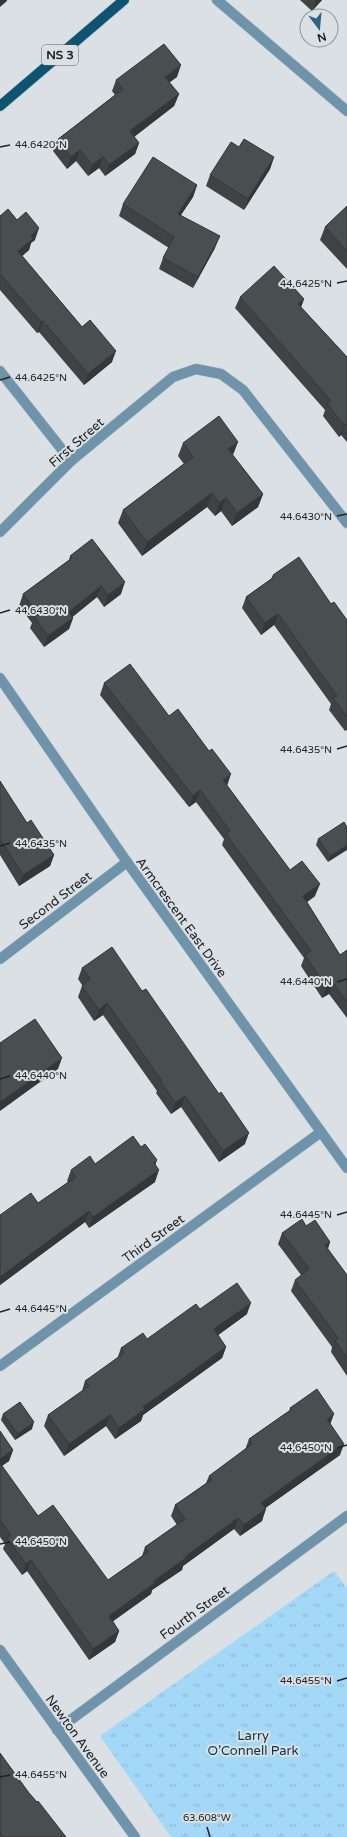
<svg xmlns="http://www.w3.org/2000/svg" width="347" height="1837" font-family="'Varela Round',sans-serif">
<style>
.park{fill:url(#park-tufts)}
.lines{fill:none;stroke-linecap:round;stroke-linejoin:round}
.minor-casing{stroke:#b9bec1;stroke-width:11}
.major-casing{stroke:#b9bec1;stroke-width:11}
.minor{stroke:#6d94aa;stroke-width:10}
.major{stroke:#0d5472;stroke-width:10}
.wall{fill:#3f4346}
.shaded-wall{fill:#333739}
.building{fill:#494e51;stroke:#333739}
.ticks{fill:none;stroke:#212324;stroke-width:1.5}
.labels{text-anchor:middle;stroke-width:4;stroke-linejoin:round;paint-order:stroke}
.shield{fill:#dae0e3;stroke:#585c5d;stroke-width:1}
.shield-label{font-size:12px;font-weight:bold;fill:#212324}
.street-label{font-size:13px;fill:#212324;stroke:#dae0e3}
.park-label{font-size:13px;fill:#08364b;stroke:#dae0e3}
.ticks-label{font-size:10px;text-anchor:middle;fill:#212324;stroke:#dae0e3;stroke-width:4;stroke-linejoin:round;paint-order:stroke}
</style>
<defs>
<pattern id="park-tufts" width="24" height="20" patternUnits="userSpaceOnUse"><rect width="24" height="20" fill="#a3d8f6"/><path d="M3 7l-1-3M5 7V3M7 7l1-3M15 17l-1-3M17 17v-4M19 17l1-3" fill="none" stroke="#8cb9d3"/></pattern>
</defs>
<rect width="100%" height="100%" fill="#dae0e3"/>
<path class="park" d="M334,1571L347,1588V1837H171L100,1736Z"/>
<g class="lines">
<defs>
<g id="minor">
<path d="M217,0L347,111"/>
<path d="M0,371L71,461"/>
<path d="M0,532L71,461L173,377L196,369L221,374L243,390L347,523"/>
<path d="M0,678L127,862L347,1168"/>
<path d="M0,959L127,862"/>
<path d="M0,1366L321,1132"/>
<path d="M0,1650L135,1837"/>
<path d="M57,1730L347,1516"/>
</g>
<path id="major" d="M0,106L124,0"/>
</defs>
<use href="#minor" class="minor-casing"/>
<use href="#major" class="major-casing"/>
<use href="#minor" class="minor"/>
<use href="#major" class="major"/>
</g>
<g class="wall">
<path d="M300,0H322L312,11Z"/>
<path d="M177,77L169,82L179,94L174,106L134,137L139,143L135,154L105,176L99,168L88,176L76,161L67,169L53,151L57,140L115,95L112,91L116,80Z"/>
<path d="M274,157L270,169L244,210L206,186L210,175Z"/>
<path d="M197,185L193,197L181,215L215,248L193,288L159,269L163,258L169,248L119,216L123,204Z"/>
<path d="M347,206V269L320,240L325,227Z"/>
<path d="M0,216L17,220L35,240L31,243L29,250L22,256L112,362L84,385L39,332L37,333L0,290Z"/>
<path d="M240,297L304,299L301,307L347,357V442L341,435L339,437L323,416L325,410L235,308Z"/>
<path d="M183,443L233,455L263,494L258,507L232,526L221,511L215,516L207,507L142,556L118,523L123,510L184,464L178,456Z"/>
<path d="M70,556L121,594L104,607L97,597L72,617L73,618L69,629L44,647L30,628L32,623L19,606L23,594L69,560Z"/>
<path d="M273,575L331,604L347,620V730L345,731L329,710L331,704L274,625L261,635L242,608L246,597L271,579Z"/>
<path d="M104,683L169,716L227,786L290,870L315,896L307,902L340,955L347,950V1018L329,994L322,998L301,966L304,958L222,845L224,839L196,802L189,807L100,695Z"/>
<path d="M0,781L27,823L54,855L50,866L19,886L0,855Z"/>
<path d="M347,827L328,862L316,845L318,839Z"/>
<path d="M82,968L245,1144L219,1162L181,1107L171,1114L156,1093L157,1091L103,1015L94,1021L78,997L82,986V985L78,979Z"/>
<path d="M95,1164L155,1166V1182L89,1228L85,1222L0,1285V1215L38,1203L68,1182L67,1181L71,1170Z"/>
<path d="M306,1226L330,1242L328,1249L347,1275V1376L331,1352L332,1347L291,1291L295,1280L301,1275L278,1244L282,1233Z"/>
<path d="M200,1309L247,1314L218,1335L226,1347L222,1358L143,1415L141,1421L115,1439L106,1426L64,1456L44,1426L48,1415L82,1391L85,1381L117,1359L121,1348L147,1339Z"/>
<path d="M290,1408L330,1425L340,1455L265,1508L262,1521L240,1536L234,1529L183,1566L182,1570L152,1590L151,1594L113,1621L119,1631L115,1642L89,1660L27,1571L22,1575L3,1549L5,1544L0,1537V1431L13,1450L9,1461L2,1466L38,1516L108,1580L142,1556L145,1547L177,1525L171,1516L175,1505L206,1483L209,1476L245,1450L249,1439L289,1411Z"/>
<path d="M3,1414L32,1429L15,1440L1,1420Z"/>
<path d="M0,1753L29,1793L66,1837H0Z"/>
</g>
<g class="shaded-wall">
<path d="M0,0H7V1L0,7Z"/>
<path d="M316,0H322L312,11Z"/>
<path d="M181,65L177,77L161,89L165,77Z"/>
<path d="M179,94L174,106L126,143L130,131Z"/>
<path d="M139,143L135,154L105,176L109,165Z"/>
<path d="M80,150L76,161L67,169L71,157Z"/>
<path d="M103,157L99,168L88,176L92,165Z"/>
<path d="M274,157L270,169L244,210L248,199Z"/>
<path d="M197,185L193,197L174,225L178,214Z"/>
<path d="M39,228L35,240L31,243L29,250L14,263L18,251L31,236Z"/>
<path d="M220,236L215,248L193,288L198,277Z"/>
<path d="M304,299L300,310L298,304Z"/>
<path d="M43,321L39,332L37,333L41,322Z"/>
<path d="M116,351L112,362L84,385L88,374Z"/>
<path d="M345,424L341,435L339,437L344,425Z"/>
<path d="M238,442L233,455L228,449Z"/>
<path d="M212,493L207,507L142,556L147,542Z"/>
<path d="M263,494L258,507L232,526L237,513Z"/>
<path d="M226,498L221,511L215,516L219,503Z"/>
<path d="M125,582L121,594L104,607L108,595Z"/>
<path d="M101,586L97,597L64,624L69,612Z"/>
<path d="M278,614L274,625L261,635L265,623Z"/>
<path d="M73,618L69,629L44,647L48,636Z"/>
<path d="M231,774L227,786L223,780Z"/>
<path d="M200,790L196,802L189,807L193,796Z"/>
<path d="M347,845V850L328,862L330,856Z"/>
<path d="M54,855L50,866L19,886L23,875Z"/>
<path d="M320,884L315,896L299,908L303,896Z"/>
<path d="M333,983L329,994L322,998L326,987Z"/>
<path d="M107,1003L103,1015L94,1021L99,1010Z"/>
<path d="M62,1058L58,1069L0,1111V1102Z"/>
<path d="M185,1096L181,1107L171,1114L175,1103Z"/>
<path d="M249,1133L245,1144L219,1162L223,1151Z"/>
<path d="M157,1160L153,1172L154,1163Z"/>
<path d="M159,1170L155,1182L89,1228L93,1217Z"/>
<path d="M89,1211L85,1222L0,1285V1277Z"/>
<path d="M330,1242L326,1253L325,1245Z"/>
<path d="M251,1303L247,1314L210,1341L214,1329Z"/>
<path d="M226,1347L222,1358L143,1415L141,1421L115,1439L119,1428L143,1407Z"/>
<path d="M334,1414L330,1425L327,1419Z"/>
<path d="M110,1415L106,1426L64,1456L69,1444Z"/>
<path d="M34,1422L32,1429L15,1440L18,1434Z"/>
<path d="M344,1444L340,1455L257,1514L261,1503Z"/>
<path d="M13,1450L9,1461L0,1467V1459Z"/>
<path d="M266,1509L262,1521L240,1536L244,1525Z"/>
<path d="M238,1518L234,1529L183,1566L182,1570L152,1590L151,1594L105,1627L109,1616L185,1557Z"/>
<path d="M31,1560L27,1571L22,1575L26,1564Z"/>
<path d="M119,1631L115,1642L89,1660L93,1649Z"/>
</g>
<g class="building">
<path d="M164,44L181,65L165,77L179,94L130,131L139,143L109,165L103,157L92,165L80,150L71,157L57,140L123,89L116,80Z"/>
<path d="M244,139L274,157L248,199L210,175L231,142L239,147Z"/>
<path d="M153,157L197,185L178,214L220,236L198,277L163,258L174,237L123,204Z"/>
<path d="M347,206V251L325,227Z"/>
<path d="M8,209L17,220L26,212L39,228L31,236L33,239L18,251L82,327L90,320L116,351L88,374L43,321L41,322L0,274V216Z"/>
<path d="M274,266L304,299L298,304L347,357V425L345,424L344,425L327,404L331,401L240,297Z"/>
<path d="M219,416L238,442L228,449L263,494L237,513L226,498L219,503L212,493L147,542L123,510L193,457L183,443Z"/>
<path d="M92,539L125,582L108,595L101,586L69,612L73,618L48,636L34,617L38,614L23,594L72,558L70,556Z"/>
<path d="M299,557L331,604L334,602L347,620V717L333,698L337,696L278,614L265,623L246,597L274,577L273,575Z"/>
<path d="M130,664L169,716L178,709L209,751L212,749L231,774L223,780L290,870L302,861L320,884L303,896L340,955L347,950V1002L333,983L326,987L305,955L311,951L226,834L230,831L200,790L193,796L104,683Z"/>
<path d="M0,781L27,823L31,820L54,855L23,875L0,839Z"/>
<path d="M344,822L347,827V845L330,856L318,839Z"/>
<path d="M112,947L142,991L146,989L219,1094L221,1092L249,1133L223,1151L185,1096L175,1103L161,1082L162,1081L107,1003L99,1010L82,986L90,979L82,968Z"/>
<path d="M35,1019L62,1058L0,1102V1043Z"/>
<path d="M133,1136L141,1147L145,1144L157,1160L154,1163L159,1170L93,1217L89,1211L0,1277V1215L31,1193L38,1203L76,1177L71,1170L90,1156L95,1164Z"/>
<path d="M302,1219L306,1226L315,1220L330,1242L325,1245L347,1275V1358L335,1341L338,1338L295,1280L309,1269L282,1233Z"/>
<path d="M237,1283L251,1303L214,1329L226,1347L143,1407L145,1409L119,1428L110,1415L69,1444L48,1415L89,1386L85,1381L124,1353L121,1348L143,1333L147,1339L196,1304L200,1309Z"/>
<path d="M317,1389L334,1414L327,1419L344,1444L261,1503L266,1509L244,1525L238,1518L185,1557L186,1558L154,1581L155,1583L109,1616L119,1631L93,1649L31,1560L26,1564L7,1538L11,1535L0,1520V1463L38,1516L53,1505L108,1580L148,1552L145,1547L185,1519L175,1505L212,1480L209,1476L252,1444L249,1439L292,1409L290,1408Z"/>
<path d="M20,1402L34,1422L18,1434L3,1414Z"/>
<path d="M0,1431L13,1450L0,1459Z"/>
<path d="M0,1753L29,1793L37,1802L38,1801L66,1837H3L0,1833Z"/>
</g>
<path class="ticks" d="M0,147L10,145M337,283L347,281M0,380L10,377M337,516L347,514M0,613L10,610M337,749L347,746M0,846L10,843M337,982L347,979M0,1079L10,1076M337,1215L347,1212M0,1312L10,1309M337,1448L347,1445M0,1544L10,1542M337,1681L347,1678M0,1777L10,1775M207,1827L210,1837"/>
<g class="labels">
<rect class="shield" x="42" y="45" width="36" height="20" rx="3"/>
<g class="shield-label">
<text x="60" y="59">NS 3</text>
</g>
<g class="street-label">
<text transform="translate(76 442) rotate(-41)" y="5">First Street</text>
<text transform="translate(55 900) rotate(-37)" y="5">Second Street</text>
<text transform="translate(182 917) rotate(54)" y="5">Armcrescent East Drive</text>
<text transform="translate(153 1238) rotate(-36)" y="5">Third Street</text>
<text transform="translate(194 1612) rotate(-36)" y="5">Fourth Street</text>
<text transform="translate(78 1736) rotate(54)" y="5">Newton Avenue</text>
</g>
<g class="park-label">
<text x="253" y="1740">Larry<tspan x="253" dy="15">O’Connell Park</tspan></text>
</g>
</g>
<g class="ticks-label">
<text x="41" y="148">44.6420°N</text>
<text x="306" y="287">44.6425°N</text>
<text x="41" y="381">44.6425°N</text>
<text x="306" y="520">44.6430°N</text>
<text x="41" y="614">44.6430°N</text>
<text x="306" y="753">44.6435°N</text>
<text x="41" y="847">44.6435°N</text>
<text x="306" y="985">44.6440°N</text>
<text x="41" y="1079">44.6440°N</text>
<text x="306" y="1218">44.6445°N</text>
<text x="41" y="1312">44.6445°N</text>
<text x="306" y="1451">44.6450°N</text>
<text x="41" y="1545">44.6450°N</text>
<text x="306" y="1684">44.6455°N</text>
<text x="41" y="1778">44.6455°N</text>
<text x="207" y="1821">63.608°W</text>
</g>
<g transform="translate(319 28) rotate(164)"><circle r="19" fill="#dae0e3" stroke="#909497"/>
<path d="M0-3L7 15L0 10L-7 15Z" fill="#2e6480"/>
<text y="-6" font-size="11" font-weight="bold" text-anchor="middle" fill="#212324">N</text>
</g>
</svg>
